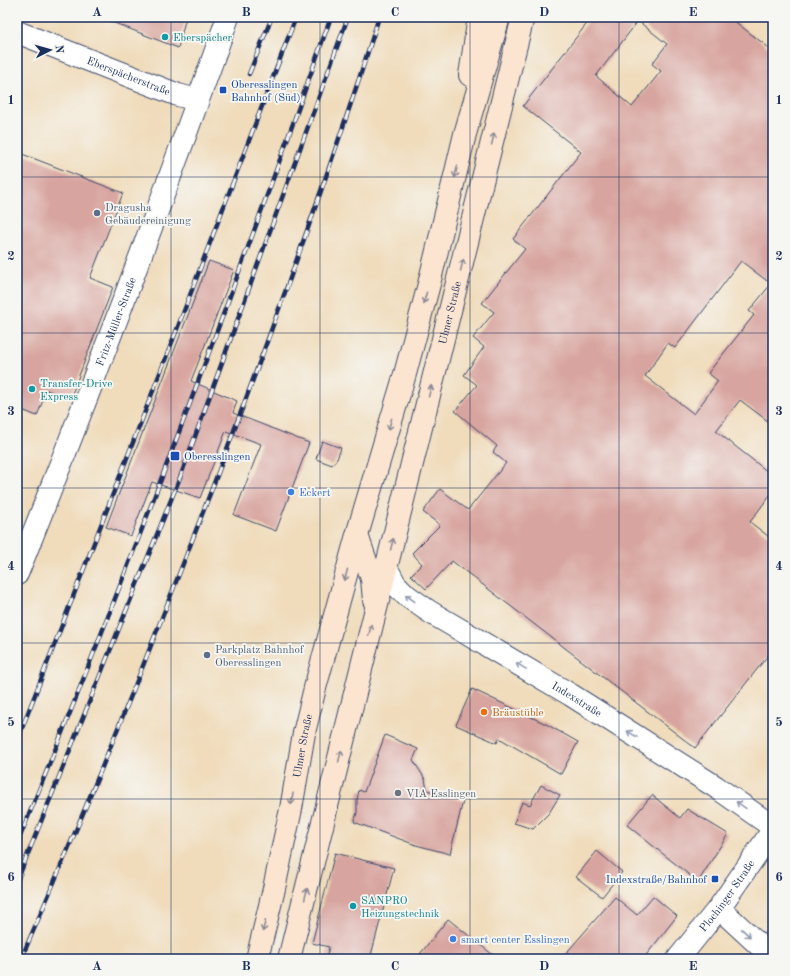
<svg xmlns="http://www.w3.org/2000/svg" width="790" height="976" font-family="'Old Standard TT',serif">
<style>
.building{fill:#d8a49f;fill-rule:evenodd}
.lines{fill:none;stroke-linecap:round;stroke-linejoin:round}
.minor-casing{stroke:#3b496c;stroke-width:24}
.tertiary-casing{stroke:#3b496c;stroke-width:24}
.secondary-casing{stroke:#3b496c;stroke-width:24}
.minor{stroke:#fff;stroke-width:22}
.tertiary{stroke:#fff;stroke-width:22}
.secondary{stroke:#fce5d0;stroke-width:22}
.rail-casing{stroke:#1b2f5e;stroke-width:4.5}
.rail{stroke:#f6f6f2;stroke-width:3;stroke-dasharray:9;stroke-linecap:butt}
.oneway{stroke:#8c8a97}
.oneway2{stroke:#8d97ae}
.grid{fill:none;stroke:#1b2f5e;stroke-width:1;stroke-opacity:0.55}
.culture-dot{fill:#0f9aa8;stroke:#f6f6f2;stroke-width:1.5}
.transit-dot{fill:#1a4fb4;stroke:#f6f6f2;stroke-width:1.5}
.service-dot{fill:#5c6f8a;stroke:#f6f6f2;stroke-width:1.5}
.shop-dot{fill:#3f7fe0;stroke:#f6f6f2;stroke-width:1.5}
.food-dot{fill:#e8710a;stroke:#f6f6f2;stroke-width:1.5}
.worship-dot{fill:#6b7280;stroke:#f6f6f2;stroke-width:1.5}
.labels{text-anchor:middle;stroke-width:3.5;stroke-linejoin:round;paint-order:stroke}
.culture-label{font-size:11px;fill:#0d838f;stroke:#f6f6f2;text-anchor:start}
.street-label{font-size:11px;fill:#1b2f5e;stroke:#f6f6f2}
.transit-label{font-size:11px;fill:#164399;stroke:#f6f6f2;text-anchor:start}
.service-label{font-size:11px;fill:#4e5e75;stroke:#f6f6f2;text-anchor:start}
.shop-label{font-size:11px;fill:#366cbe;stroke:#f6f6f2;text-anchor:start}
.food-label{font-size:11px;fill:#c56008;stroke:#f6f6f2;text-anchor:start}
.worship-label{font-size:11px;fill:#5b616d;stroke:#f6f6f2;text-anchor:start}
.neatline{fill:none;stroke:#1b2f5e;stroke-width:1.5}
.grid-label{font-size:13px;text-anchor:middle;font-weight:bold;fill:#1b2f5e}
</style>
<rect width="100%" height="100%" fill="#f6f6f2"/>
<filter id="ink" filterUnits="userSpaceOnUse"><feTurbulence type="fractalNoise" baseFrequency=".025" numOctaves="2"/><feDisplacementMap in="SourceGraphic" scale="8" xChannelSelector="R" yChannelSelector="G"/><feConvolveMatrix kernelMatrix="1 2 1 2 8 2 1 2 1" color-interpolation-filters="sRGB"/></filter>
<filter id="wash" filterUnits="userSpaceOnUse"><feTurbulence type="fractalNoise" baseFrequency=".012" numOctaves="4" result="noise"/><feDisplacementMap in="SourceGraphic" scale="16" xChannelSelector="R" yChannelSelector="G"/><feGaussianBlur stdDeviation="0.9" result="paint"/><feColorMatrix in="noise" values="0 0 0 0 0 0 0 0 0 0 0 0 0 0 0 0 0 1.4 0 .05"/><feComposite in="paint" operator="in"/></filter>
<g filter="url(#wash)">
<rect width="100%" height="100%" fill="#f0dcbb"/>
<g id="blocks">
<g class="building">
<path d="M102,17H186L178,48L102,18Z"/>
<path d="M592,17H729L773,51V425L740,400L716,431L773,476V491L750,522L773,540V649L695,748L452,561L426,589L411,575L422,564L412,553L440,525L423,512L440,489L468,510L506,463L493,452L497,446L455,411L477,385L464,375L484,347L473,338L494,312L482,303L525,249L513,239L581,152L523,106ZM638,21L667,44L652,64L661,71L632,107L596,76ZM741,261L771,284L749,311L754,315L708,373L718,381L694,414L645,376L668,343L675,348Z"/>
<path d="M17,152L123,193L90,278L113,287L70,399L47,390L37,416L17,408Z"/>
<path d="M209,261L234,270L191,381L237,401L233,413L309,443L276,531L234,515L261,444L226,431L200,498L152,482L131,536L106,527Z"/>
<path d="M322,441L341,448L337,459L332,465L316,459Z"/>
<path d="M472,689L546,724L578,742L561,774L499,738L497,743L456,725Z"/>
<path d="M385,735L418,749L413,760L425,779L427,790L463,801L450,854L416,845L354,822L357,813V800L359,790L364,792Z"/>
<path d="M541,785L560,795L549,813L533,829L514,823L522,802L530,805Z"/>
<path d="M652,795L680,818L687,809L728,834L698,882L627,825Z"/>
<path d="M597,851L622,872L602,897L576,877Z"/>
<path d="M335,853L394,868L370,959H326L329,947L312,943Z"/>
<path d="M653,896L677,916L643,959H561L615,897L637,915Z"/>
<path d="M448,919L498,959H416Z"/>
</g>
</g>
</g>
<g filter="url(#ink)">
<use href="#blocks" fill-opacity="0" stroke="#3b496c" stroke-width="1"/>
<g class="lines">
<defs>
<g id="minor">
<path id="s1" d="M17,32L178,95L197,100"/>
<path id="s2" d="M386,567L395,584L407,596L430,612L571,695L716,787L773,827"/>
<path d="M719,908L773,958"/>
</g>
<g id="tertiary">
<path id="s3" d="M17,574C91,390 161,204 228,17"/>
<path id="s4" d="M678,959L719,908L773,830"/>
</g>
<g id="secondary">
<path d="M470,75L479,17"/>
<path d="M357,535L372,579L374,600"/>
<path id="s5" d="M257,959L273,893L291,809L304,733L315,688L357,535L405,374L429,284L465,134L499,17"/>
<path id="s6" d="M289,959L523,17"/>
</g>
</defs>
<use href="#minor" class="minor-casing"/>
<use href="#tertiary" class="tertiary-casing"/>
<use href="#secondary" class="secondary-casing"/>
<use href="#minor" class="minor"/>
<use href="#tertiary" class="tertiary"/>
<use href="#secondary" class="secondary"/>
<defs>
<g id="rail">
<path d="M249,74L272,17"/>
<path d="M17,741L179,324L296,17"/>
<path d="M17,844C112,612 201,378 286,143C301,101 316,59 331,17"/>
<path d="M17,881L181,475L348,17"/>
<path d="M21,959C80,824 135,688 188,551C256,375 322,197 379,17"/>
</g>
</defs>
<use href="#rail" class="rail-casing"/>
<use href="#rail" class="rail"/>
</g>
<defs><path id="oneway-shaft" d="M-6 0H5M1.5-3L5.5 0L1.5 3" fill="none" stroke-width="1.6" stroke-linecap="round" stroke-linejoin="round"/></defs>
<g class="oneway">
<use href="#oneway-shaft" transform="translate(493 139) rotate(-76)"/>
<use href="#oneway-shaft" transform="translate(456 172) rotate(103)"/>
<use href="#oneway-shaft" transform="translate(462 265) rotate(-76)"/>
<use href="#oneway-shaft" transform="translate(425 298) rotate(105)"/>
<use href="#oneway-shaft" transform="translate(430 391) rotate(-76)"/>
<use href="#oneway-shaft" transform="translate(390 424) rotate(106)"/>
<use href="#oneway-shaft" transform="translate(392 544) rotate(-76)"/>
<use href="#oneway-shaft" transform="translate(346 575) rotate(105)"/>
<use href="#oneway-shaft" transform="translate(370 630) rotate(-76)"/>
<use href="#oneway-shaft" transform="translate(340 756) rotate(-76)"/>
<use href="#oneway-shaft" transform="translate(292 799) rotate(100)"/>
<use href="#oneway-shaft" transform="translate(306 894) rotate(-76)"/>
<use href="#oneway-shaft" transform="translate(264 926) rotate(104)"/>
</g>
<g class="oneway2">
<use href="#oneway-shaft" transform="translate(410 598) rotate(-143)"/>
<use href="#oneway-shaft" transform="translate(521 666) rotate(-149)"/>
<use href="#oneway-shaft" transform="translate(632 734) rotate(-148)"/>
<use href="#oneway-shaft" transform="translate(741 805) rotate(-145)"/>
<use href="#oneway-shaft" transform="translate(746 933) rotate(43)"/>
</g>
</g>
<path class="grid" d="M171,17V959M320,17V959M470,17V959M619,17V959M17,177H773M17,333H773M17,488H773M17,643H773M17,799H773"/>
<g class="culture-dot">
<circle cx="165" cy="37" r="4"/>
<circle cx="32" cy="389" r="4"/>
<circle cx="353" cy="906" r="4"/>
</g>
<g class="transit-dot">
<rect x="219" y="86" width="8" height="8" rx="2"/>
<rect x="170" y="451" width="10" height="10" rx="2"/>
<rect x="711" y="875" width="8" height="8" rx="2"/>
</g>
<g class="service-dot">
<circle cx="97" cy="213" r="4"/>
<circle cx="207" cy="655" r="4"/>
</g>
<g class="shop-dot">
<circle cx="291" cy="492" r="4"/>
<circle cx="453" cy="939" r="4"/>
</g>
<circle class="food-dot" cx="484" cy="712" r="4"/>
<circle class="worship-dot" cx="398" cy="793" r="4"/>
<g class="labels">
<g class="culture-label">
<text x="173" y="41">Eberspächer</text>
<text x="40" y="387">Transfer-Drive<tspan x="40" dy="13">Express</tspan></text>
<text x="361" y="904">SANPRO<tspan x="361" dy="13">Heizungstechnik</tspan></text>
</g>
<g class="street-label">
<text dy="4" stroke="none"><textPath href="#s1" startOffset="120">Eberspächerstraße</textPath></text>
<text dy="4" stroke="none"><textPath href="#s6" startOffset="666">Ulmer Straße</textPath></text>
<text dy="4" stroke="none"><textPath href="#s3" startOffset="271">Fritz-Müller-Straße</textPath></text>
<text dy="4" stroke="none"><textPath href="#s2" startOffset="235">Indexstraße</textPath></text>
<text dy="4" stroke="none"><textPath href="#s5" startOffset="218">Ulmer Straße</textPath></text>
<text dy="4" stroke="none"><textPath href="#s4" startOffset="80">Plochinger Straße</textPath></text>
</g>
<g class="transit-label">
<text x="231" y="88">Oberesslingen<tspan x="231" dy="13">Bahnhof (Süd)</tspan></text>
<text x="184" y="460">Oberesslingen</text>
<text x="707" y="883" text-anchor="end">Indexstraße/Bahnhof</text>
</g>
<g class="service-label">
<text x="105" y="211">Dragusha<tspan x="105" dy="13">Gebäudereinigung</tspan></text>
<text x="215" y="653">Parkplatz Bahnhof<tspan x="215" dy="13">Oberesslingen</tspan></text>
</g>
<g class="shop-label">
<text x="299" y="496">Eckert</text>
<text x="461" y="943">smart center Esslingen</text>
</g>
<g class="food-label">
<text x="492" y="716">Bräustüble</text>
</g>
<g class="worship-label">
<text x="406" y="797">VIA Esslingen</text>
</g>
</g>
<rect width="790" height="976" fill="none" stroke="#f6f6f2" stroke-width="44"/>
<g transform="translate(50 50) rotate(84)" stroke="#f6f6f2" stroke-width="3" paint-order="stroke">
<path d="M0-3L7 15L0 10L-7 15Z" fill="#1b2f5e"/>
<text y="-6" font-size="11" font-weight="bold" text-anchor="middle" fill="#1b2f5e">N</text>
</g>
<rect x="22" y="22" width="746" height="932" class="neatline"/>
<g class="grid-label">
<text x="97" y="16">A</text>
<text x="246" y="16">B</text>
<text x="395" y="16">C</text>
<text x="544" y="16">D</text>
<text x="693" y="16">E</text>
<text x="11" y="104">1</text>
<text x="779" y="104">1</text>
<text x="11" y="260">2</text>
<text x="779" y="260">2</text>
<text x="11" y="415">3</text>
<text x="779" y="415">3</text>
<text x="11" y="570">4</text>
<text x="779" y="570">4</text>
<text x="11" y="726">5</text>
<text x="779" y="726">5</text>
<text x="11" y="881">6</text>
<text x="779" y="881">6</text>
<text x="97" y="970">A</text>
<text x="246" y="970">B</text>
<text x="395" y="970">C</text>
<text x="544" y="970">D</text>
<text x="693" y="970">E</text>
</g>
</svg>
